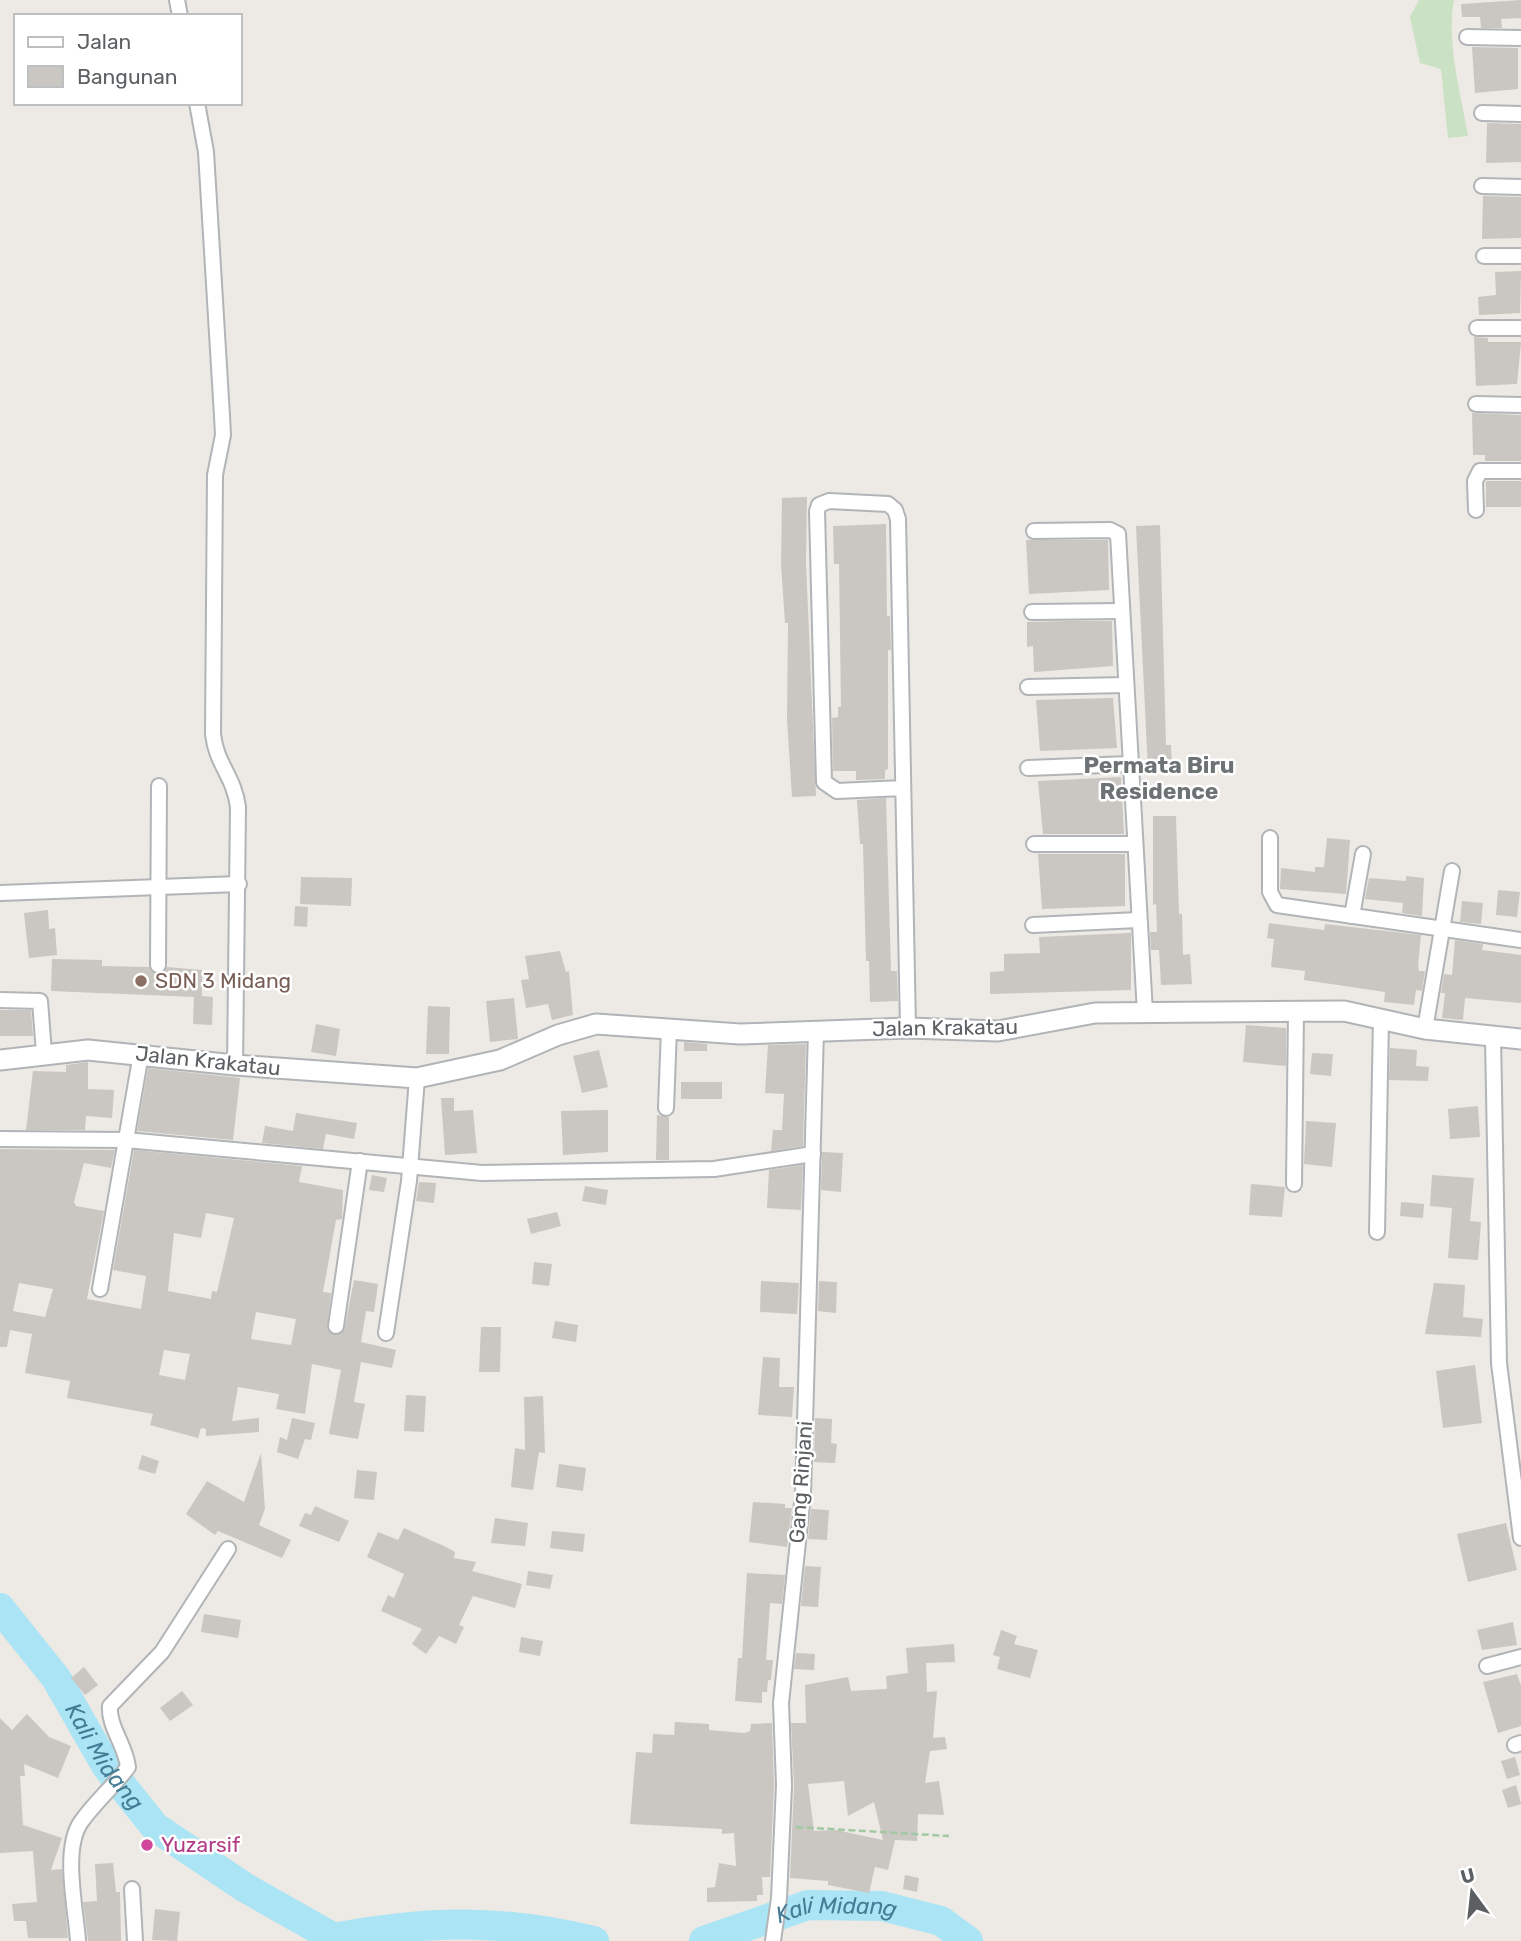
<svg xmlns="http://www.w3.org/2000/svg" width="1521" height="1941" font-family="Rubik,sans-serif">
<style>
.green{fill:#cae2c3}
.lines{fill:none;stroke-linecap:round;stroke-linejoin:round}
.river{stroke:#abe5f5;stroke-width:30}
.building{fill:#cac6c2;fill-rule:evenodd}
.street-casing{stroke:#b1b5b7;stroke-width:18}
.secondary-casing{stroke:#b0b4b7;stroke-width:23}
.path{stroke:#a2c9a3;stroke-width:2.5;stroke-dasharray:7 3.5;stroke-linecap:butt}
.street{stroke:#fff;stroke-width:14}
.secondary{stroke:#fff;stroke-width:19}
.education-dot{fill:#8d6e63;stroke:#fff;stroke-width:2.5}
.hotel-dot{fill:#d1479c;stroke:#fff;stroke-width:2.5}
.labels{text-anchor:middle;stroke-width:5;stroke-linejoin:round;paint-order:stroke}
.education-label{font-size:21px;fill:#785e54;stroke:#fff;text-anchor:start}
.street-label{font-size:21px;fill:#5c6063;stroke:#fff}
.hotel-label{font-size:21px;fill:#b23c85;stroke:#fff;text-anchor:start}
.neighbourhood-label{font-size:23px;font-weight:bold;fill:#6d7275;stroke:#fff}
.water-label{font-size:23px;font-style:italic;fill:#447d95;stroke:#fff}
</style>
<rect width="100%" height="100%" fill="#ede9e4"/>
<path class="green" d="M1419,0H1454C1446,43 1461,93 1468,136L1448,138L1441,69L1420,63L1410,17Z"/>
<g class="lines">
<g class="river">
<path id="s1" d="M0,1608L56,1678L107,1767L155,1827L244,1887L334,1938C427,1920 501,1919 594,1941"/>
<path id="s2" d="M704,1941L808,1905L882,1906L941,1921L968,1941"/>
</g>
</g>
<g class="building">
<path d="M1521,0V18L1501,19L1502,28H1481L1480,17H1462L1461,4Z"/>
<path d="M1472,47L1518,48V89L1475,93Z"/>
<path d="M1487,123L1521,124V162L1486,163Z"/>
<path d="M1483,196L1521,197V238L1482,239Z"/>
<path d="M1521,271L1520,313L1479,315L1478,297L1496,295L1495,272Z"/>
<path d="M1474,337L1488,338V342H1521L1517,384L1476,386Z"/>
<path d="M1472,413L1521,415V461H1485V455H1473Z"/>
<rect x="1486" y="481" width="35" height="26"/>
<path d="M807,497L806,563L816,796L792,797L787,719L788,623H785L781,564L782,498Z"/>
<path d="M886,524L887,616H890L891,650H888V769L885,770V779L856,780V771H833L832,718L838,717V707H841L839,564H834L833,526Z"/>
<path d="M1160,525L1166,745H1171L1172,770H1148L1136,526Z"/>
<path d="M1026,540H1108L1109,590L1029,594Z"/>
<path d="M1068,621H1112L1113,666L1034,672L1033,646L1027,647V622Z"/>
<path d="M1113,698L1117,748L1040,751L1036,700Z"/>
<path d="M1121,777L1124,834H1043L1038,781Z"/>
<path d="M886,798L891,971H897L898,1001L870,1002L869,961H866L863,844H860L857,800Z"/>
<path d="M1153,816H1176L1179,914H1182L1183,955L1190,954L1192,984L1161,985L1159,950H1151L1150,932H1157L1156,904L1153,905Z"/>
<path d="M1327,838L1350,840L1346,894L1280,889L1281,868L1315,872V867H1324Z"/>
<path d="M1038,854H1125V906L1042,909Z"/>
<path d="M1406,876L1424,878L1422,916L1402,913L1403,903L1365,899L1369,878L1406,881Z"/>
<path d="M301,877L352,878L351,906L300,904Z"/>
<path d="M1498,890L1520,892L1517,917L1496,915Z"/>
<path d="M1462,901L1483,903L1481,924L1460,922Z"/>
<path d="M295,906L308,907L307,927L294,926Z"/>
<path d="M48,910L49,929L55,928L57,955L29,958L24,913Z"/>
<path d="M1269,923L1324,930L1325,924L1421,935L1418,966L1419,971H1425L1422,991L1416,990L1414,1005L1384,1002L1385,992L1304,980L1305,971L1271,967L1274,939L1267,938Z"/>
<path d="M1131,933V990L990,994V972L1004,971V954L1040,953L1039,937Z"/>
<path d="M1455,940L1483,944L1482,950L1521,955V1003L1465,998L1463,1020L1442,1018L1445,993H1441L1444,974L1452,975Z"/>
<path d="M560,951L566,972L569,971L573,1015L552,1020L548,1004L526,1008L521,980L529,979L525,956Z"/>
<path d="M52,959L102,960V966L149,967L157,975L167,967L202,970V996L213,997L212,1025L193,1024L194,997L51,991Z"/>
<path d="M514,998L518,1039L490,1042L486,1001Z"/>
<path d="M428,1006L450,1007L449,1054H426Z"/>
<path d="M0,1010H31L33,1036H0Z"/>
<path d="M316,1024L340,1029L336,1056L311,1052Z"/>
<path d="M1246,1025L1286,1028V1066L1243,1062Z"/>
<path d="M684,1042L707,1044V1051H684Z"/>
<path d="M806,1044L803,1146L771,1151L773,1130H782L784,1094L765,1093L768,1045Z"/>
<path d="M1390,1048L1417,1050L1416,1066L1429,1067L1428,1081L1389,1080Z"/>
<path d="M599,1050L608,1087L582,1093L573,1056Z"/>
<path d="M1312,1053L1333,1054L1331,1076L1310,1074Z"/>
<path d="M88,1062V1089L114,1090L112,1118L86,1116L85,1130H26L33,1071L66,1072V1065Z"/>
<path d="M148,1068L240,1078L233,1140L137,1131Z"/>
<rect x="681" y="1082" width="41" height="17"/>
<path d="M441,1098H454V1111L473,1110L477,1153L445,1155Z"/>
<path d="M1478,1106L1480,1137L1450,1139L1448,1109Z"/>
<path d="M608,1110V1152L563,1155L561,1111Z"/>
<path d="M296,1113L357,1123L354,1139L326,1134L323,1149L262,1143L265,1126L293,1131Z"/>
<path d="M657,1115L669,1117V1160H656Z"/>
<path d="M1306,1121L1336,1123L1332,1167L1304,1164Z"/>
<path d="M0,1149L115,1150L111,1168L84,1163L74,1202L76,1206L104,1211L87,1299L141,1309L146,1276L113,1270L134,1150L302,1166L299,1182L343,1190L342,1219L336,1220L323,1292L331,1293L327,1329L334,1335L344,1331L354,1280L378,1284L374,1312L366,1311L361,1342L396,1350L392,1368L361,1362L354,1402L365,1404L358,1439L329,1434L341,1370L312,1364L305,1414L276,1409L279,1394L238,1387L232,1421L259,1418V1432L206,1436V1429L201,1428L198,1438L150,1425L153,1414L67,1398L70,1381L25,1373L32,1334L10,1330L7,1347H0ZM206,1213L234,1218L217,1292L212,1291L211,1299L168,1291L174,1233L201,1238ZM19,1283L53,1289L45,1317L13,1311ZM256,1312L296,1319L291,1345L251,1339ZM164,1350L190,1354L185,1380L159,1375Z"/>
<path d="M822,1152L843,1153L841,1192L821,1190Z"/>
<path d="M803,1165L801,1210L767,1208L769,1170Z"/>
<path d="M372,1175L387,1178L384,1192L369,1190Z"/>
<path d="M1432,1175L1474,1178L1470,1221L1481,1222L1478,1260L1448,1258L1452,1208L1430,1206Z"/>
<path d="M419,1182L436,1183L434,1203L416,1201Z"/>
<path d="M1251,1184L1285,1187L1282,1217L1249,1215Z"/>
<path d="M585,1186L608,1190L606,1205L582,1201Z"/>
<path d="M1401,1202L1424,1204L1423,1218L1400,1216Z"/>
<path d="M557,1212L561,1226L531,1234L527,1219Z"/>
<path d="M534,1262L552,1264L549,1286L532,1284Z"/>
<path d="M761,1281L799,1283L797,1314L760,1312Z"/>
<path d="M819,1281L837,1282L836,1313L818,1311Z"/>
<path d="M1434,1283L1465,1285L1463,1317L1483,1319L1481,1337L1425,1334Z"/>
<path d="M555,1321L578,1325L576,1342L552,1338Z"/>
<path d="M481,1327H501L500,1372H479Z"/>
<path d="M763,1357L780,1358L779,1387H794L792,1417L758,1415Z"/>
<path d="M1475,1365L1482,1423L1443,1428L1436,1371Z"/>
<path d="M406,1395L426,1396L424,1432L404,1431Z"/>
<path d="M543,1396L545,1453L539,1452L533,1490L511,1487L515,1448L525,1450L524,1397Z"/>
<path d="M292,1418L315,1423L311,1440L305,1439L298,1459L277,1452L280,1437L287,1440Z"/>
<path d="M815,1418L832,1419L831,1443L837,1444L835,1463L814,1462Z"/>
<path d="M261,1453L265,1509L259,1525L291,1540L282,1558L218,1531L215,1535L186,1514L207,1481L244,1502Z"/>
<path d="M142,1455L159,1461L155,1474L138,1469Z"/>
<path d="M559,1464L586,1468L583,1491L556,1487Z"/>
<path d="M357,1470L377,1472L374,1500L354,1498Z"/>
<path d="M753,1502L785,1504V1508H792L787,1547L749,1542Z"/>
<path d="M315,1506L349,1521L339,1542L299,1526L305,1513L311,1515Z"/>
<path d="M811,1509L829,1510L827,1540L808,1539Z"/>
<path d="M495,1518L528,1523L525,1546L491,1543Z"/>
<path d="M1506,1523L1517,1570L1468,1582L1457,1534Z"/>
<path d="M404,1528L446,1547L455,1552L454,1558L476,1562L472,1571L522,1584L515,1608L473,1596L459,1625L464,1627L456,1644L439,1636L426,1654L412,1644L422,1629L381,1611L388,1595L394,1598L404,1574L367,1557L378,1532L398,1540Z"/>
<path d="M552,1531L585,1534L583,1552L550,1548Z"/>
<path d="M805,1566L821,1567L818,1607L801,1606Z"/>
<path d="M528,1571L553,1575L550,1589L526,1585Z"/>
<path d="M747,1573L785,1575L782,1604L770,1603L766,1660H773L771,1680H768L767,1692H762V1703L735,1701L738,1658H742Z"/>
<path d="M204,1614L241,1620L238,1638L201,1632Z"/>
<path d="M1513,1622L1517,1645L1482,1650L1477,1630Z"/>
<path d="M1001,1630L1017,1636L1014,1644L1038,1650L1030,1678L997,1669L1000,1657L993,1655Z"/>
<path d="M521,1637L543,1641L540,1656L519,1652Z"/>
<path d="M954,1644L955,1662L926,1663L927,1692L937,1691L933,1738L945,1737L947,1749L930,1751L925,1783L939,1781L944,1815L918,1814L917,1841L895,1840L888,1870L875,1867L869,1893L828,1885V1881L790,1878L794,1785L791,1723H806L805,1685L848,1677L851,1691L887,1689L886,1676L908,1673L906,1648ZM844,1781L848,1816L874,1802L883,1840L836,1830L814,1831L808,1784Z"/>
<path d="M796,1653L815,1654L814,1670L794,1669Z"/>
<path d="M84,1667L98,1685L85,1695L71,1678Z"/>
<path d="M1517,1674L1521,1686V1726L1498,1733L1483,1682Z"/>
<path d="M182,1691L193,1705L170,1721L160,1708Z"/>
<path d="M27,1714L49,1737L71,1746L58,1778L24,1764L25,1776H20L23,1825L62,1838L51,1870L62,1869L68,1938H28L26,1921H14L12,1904L37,1902L33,1851L0,1853V1718L12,1730Z"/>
<path d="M675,1722L709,1724V1730L745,1733L750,1731L751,1724L772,1723L774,1785L770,1877H762L763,1895H757V1901L707,1902V1888L715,1887L719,1863L736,1866L734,1833L722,1834V1829L630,1824L636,1752L652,1753L653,1734L674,1735Z"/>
<path d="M1515,1757L1520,1775L1507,1779L1501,1761Z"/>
<path d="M1516,1785L1521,1804L1508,1808L1502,1790Z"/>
<path d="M113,1863L116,1892H120L121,1941H88L83,1902L97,1901L95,1864Z"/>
<path d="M905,1875L919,1878L917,1892L903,1889Z"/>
<path d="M155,1909L180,1912L177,1941L152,1940Z"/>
</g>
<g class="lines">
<defs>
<g id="street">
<path d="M177,0L180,16"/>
<path d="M1467,37L1521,38"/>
<path d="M197,103L206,152L222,416L223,435L215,475L213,734C216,764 234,776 238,807L235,1065"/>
<path d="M1482,113L1521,114"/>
<path d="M1482,186L1521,187"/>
<path d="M1484,256H1521"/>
<path d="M1477,328H1521"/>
<path d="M1476,404L1521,405"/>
<path d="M1476,510L1475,481L1480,471H1521"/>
<path d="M1034,531L1110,530L1118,534L1145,1013"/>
<path d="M1032,612L1121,611"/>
<path d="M1028,687L1126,685"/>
<path d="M1028,768L1129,764"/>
<path d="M903,788L837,791L824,782L817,511L819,505L829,501L888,504L895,510L898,519L908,1028"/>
<path d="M1270,838V892L1277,905L1521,940"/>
<path d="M1034,844H1135"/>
<path d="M0,893L239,884"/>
<path d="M1352,916L1363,854"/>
<path d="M1033,925L1138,920"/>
<path d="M158,965L159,786"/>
<path d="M0,1000L40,1001L44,1053"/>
<path d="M1425,1029L1452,871"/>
<path d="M1493,1037L1499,1363L1521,1538"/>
<path d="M666,1108L669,1029"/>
<path d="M0,1139L126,1140L482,1173L714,1169L813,1154"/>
<path d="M1294,1184L1296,1011"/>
<path d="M1377,1232L1381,1019"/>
<path d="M100,1289L141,1054"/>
<path d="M336,1326L360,1161"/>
<path d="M386,1333L409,1181L417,1078"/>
<path d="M1487,1666L1521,1657"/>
<path d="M1515,1745L1521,1743"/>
<path d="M132,1889L135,1941"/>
<path d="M78,1941C76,1909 62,1849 81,1822C95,1802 114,1786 128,1767C126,1746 108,1726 110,1706L162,1652L228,1549"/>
<path d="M773,1941L779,1898L784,1785L781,1703L803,1494L816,1030"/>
</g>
<path id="secondary" d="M0,1060L88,1050L235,1065L417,1078L500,1060L558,1035L596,1024L740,1034L908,1028L998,1031L1095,1013L1344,1011L1425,1029L1521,1039"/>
</defs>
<use href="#street" class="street-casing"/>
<use href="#secondary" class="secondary-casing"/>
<path class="path" d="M796,1827L949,1836"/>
<use href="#street" class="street"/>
<use href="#secondary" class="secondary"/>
</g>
<circle class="education-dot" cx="141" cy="981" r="7"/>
<circle class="hotel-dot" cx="147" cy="1845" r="7"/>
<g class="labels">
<g class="education-label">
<text x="155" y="988">SDN 3 Midang</text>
</g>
<g class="street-label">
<text transform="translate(945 1028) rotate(-1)" y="7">Jalan Krakatau</text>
<text transform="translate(208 1061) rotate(6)" y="7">Jalan Krakatau</text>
<text transform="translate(801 1482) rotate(-86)" y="7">Gang Rinjani</text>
</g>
<g class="hotel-label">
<text x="161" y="1852">Yuzarsif</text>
</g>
<g class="neighbourhood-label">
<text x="1159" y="773">Permata Biru<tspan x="1159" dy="26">Residence</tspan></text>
</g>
<g class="water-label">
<text dy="8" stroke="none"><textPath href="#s1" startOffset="182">Kali Midang</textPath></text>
<text dy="8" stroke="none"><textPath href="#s2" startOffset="138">Kali Midang</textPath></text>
</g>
</g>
<rect x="14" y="14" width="228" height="91" fill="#ffffff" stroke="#bebfc1" stroke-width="2"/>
<rect x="28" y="37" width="35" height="10" fill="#ffffff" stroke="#bebfc1" stroke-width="2"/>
<text x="77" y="49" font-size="21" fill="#5c6063">Jalan</text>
<rect x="28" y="66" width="35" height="21" fill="#cac6c2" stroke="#bebfc1" stroke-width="2"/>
<text x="77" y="84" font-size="21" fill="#5c6063">Bangunan</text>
<g transform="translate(1472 1892) rotate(345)" stroke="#ffffff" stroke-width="5" paint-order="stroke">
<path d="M0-5L12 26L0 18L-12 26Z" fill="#5c6063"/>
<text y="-10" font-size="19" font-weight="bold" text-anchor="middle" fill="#5c6063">U</text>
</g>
</svg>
